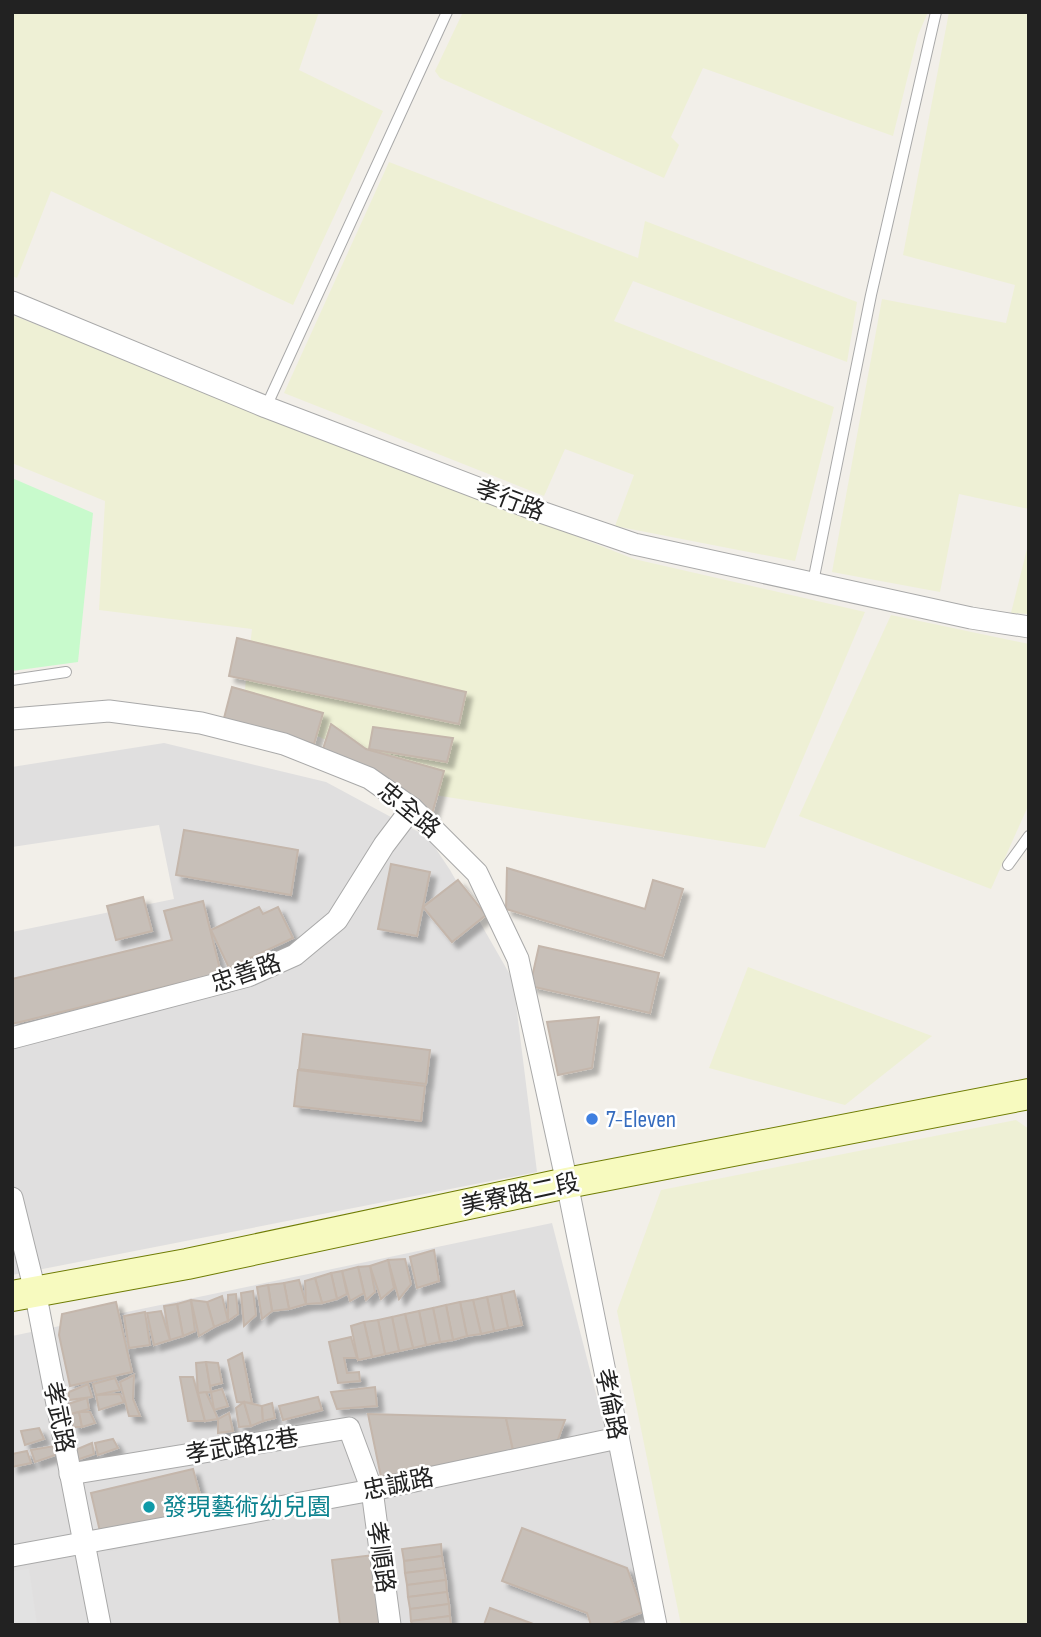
<svg xmlns="http://www.w3.org/2000/svg" width="1041" height="1637" font-family="'Sofia Sans Condensed','Noto Sans TC',sans-serif">
<style>
.residential{fill:#e0dfdf}
.farmland{fill:#eef0d5}
.park{fill:#c8facc}
.parking{fill:#e2e2e2}
.building{fill:#c7bfb8;stroke:#c4b6ab;stroke-width:2;filter:url(#shadow)}
.lines{fill:none;stroke-linecap:round;stroke-linejoin:round}
.lane-casing{stroke:#a9a9a9;stroke-width:12}
.street-casing{stroke:#a9a9a9;stroke-width:23}
.secondary-casing{stroke:#707d05;stroke-width:32}
.lane{stroke:#fff;stroke-width:10}
.street{stroke:#fff;stroke-width:21}
.secondary{stroke:#f7fabf;stroke-width:30}
.shop-dot{fill:#3f7fe0;stroke:#fff;stroke-width:2.5}
.culture-dot{fill:#0f9aa8;stroke:#fff;stroke-width:2.5}
.labels{text-anchor:middle;stroke-width:5;stroke-linejoin:round;paint-order:stroke}
.street-label{font-size:24px;fill:#222;stroke:#fff}
.shop-label{font-size:24px;fill:#366cbe;stroke:#fff;text-anchor:start}
.culture-label{font-size:24px;fill:#0d838f;stroke:#fff;text-anchor:start}
</style>
<defs>
<filter id="shadow"><feDropShadow dx="6" dy="6" stdDeviation="2" flood-color="#0004"/></filter>
</defs>
<rect width="100%" height="100%" fill="#f2efe9"/>
<g class="residential">
<path d="M164,743L326,782L428,837L450,870L513,980L537,1172L12,1275V932L174,899L159,825L12,847V767Z"/>
<path d="M552,1223L608,1440L649,1625H12V1336Z"/>
</g>
<g class="farmland">
<path d="M12,12H319L299,70L383,111L293,305L51,191L17,278L12,276Z"/>
<path d="M463,12H928L918,35L893,136L703,68L671,137L679,145L664,178L440,78L435,71Z"/>
<path d="M949,12H1029V509L959,494L940,592L832,572L882,299L1006,323L1015,285L903,255Z"/>
<path d="M389,162L638,258L645,221L857,302L847,362L633,281L614,321L834,407L795,561L615,526L634,475L565,449L544,496L284,393Z"/>
<path d="M12,315L634,559L865,612L765,848L422,793L320,737L242,714L252,629L99,610L105,501L12,463Z"/>
<path d="M1029,541V614L1011,613Z"/>
<path d="M891,615L1029,644V804L991,889L799,816Z"/>
<path d="M748,967L932,1036L845,1105L709,1068Z"/>
<path d="M1016,1120L1029,1129V1625H681L617,1311L661,1190Z"/>
</g>
<path class="park" d="M12,478L93,513L78,662L12,671Z"/>
<path class="parking" d="M29,1569L37,1625H12V1571Z"/>
<g class="building">
<path d="M237,638L466,692L459,724L229,676Z"/>
<path d="M232,687L323,713L314,744L224,718Z"/>
<path d="M331,724L366,749L444,771L432,814L322,752Z"/>
<path d="M373,727L453,738L447,762L369,749Z"/>
<path d="M184,830L298,850L291,895L176,875Z"/>
<path d="M391,864L430,872L417,936L378,929Z"/>
<path d="M507,868L645,909L653,880L683,889L663,956L506,909Z"/>
<path d="M458,880L486,915L452,942L423,907Z"/>
<path d="M143,897L152,931L116,940L107,906Z"/>
<path d="M203,901L221,973L12,1024V979L172,940L164,911Z"/>
<path d="M259,907L263,914L278,907L293,938L229,968L211,930Z"/>
<path d="M539,946L659,973L650,1013L530,986Z"/>
<path d="M599,1017L592,1068L558,1075L547,1022Z"/>
<path d="M303,1034L430,1050L426,1084L299,1069Z"/>
<path d="M298,1070L425,1086L421,1121L294,1106Z"/>
<path d="M434,1250L439,1281L417,1288L410,1257Z"/>
<path d="M405,1259L411,1284L399,1299L388,1260Z"/>
<path d="M388,1260L394,1288L381,1299L370,1266Z"/>
<path d="M370,1266L375,1292L366,1300L358,1267Z"/>
<path d="M358,1267L364,1293L350,1301L342,1271Z"/>
<path d="M342,1271L347,1294L337,1299L331,1273Z"/>
<path d="M331,1273L337,1299L322,1303L315,1278Z"/>
<path d="M315,1278L322,1303L306,1304L305,1281Z"/>
<path d="M299,1280L306,1304L289,1309L284,1283Z"/>
<path d="M284,1283L289,1309L272,1311L268,1285Z"/>
<path d="M268,1285L272,1311L262,1319L257,1287Z"/>
<path d="M253,1291L256,1315L244,1326L241,1293Z"/>
<path d="M514,1291L522,1325L508,1328L501,1294Z"/>
<path d="M236,1294L238,1314L228,1321V1295Z"/>
<path d="M501,1294L508,1328L494,1331L487,1297Z"/>
<path d="M222,1296L228,1321L214,1327L207,1302Z"/>
<path d="M487,1297L494,1331L481,1334L473,1300Z"/>
<path d="M191,1300L195,1331L183,1336L177,1304Z"/>
<path d="M191,1300L207,1302L214,1327L199,1336Z"/>
<path d="M473,1300L481,1334L467,1336L460,1302Z"/>
<path d="M116,1302L132,1372L70,1386L59,1335L62,1314Z"/>
<path d="M460,1302L467,1336L453,1340L446,1305Z"/>
<path d="M177,1304L183,1336L170,1340L164,1306Z"/>
<path d="M446,1305L453,1340L440,1342L433,1308Z"/>
<path d="M433,1308L440,1342L426,1345L419,1311Z"/>
<path d="M161,1311L170,1340L154,1345L147,1313Z"/>
<path d="M419,1311L426,1345L413,1348L405,1314Z"/>
<path d="M145,1312L150,1345L129,1348L124,1316Z"/>
<path d="M405,1314L413,1348L399,1351L392,1317Z"/>
<path d="M392,1317L399,1351L385,1354L378,1320Z"/>
<path d="M378,1320L385,1354L372,1357L364,1322Z"/>
<path d="M364,1322L372,1357L358,1360L351,1326Z"/>
<path d="M351,1337L357,1358H344L347,1373L359,1372L360,1381L338,1383L329,1342Z"/>
<path d="M242,1353L252,1403L237,1402L228,1360Z"/>
<path d="M206,1362L211,1392L198,1393L196,1363Z"/>
<path d="M206,1362L218,1363L222,1383L210,1386Z"/>
<path d="M134,1375L133,1399L140,1416H129L120,1382Z"/>
<path d="M180,1377H193L205,1421H188Z"/>
<path d="M115,1378L120,1390L96,1395L93,1384Z"/>
<path d="M88,1384L92,1397L69,1400V1392Z"/>
<path d="M375,1387L377,1406L337,1409L331,1392Z"/>
<path d="M222,1389L228,1406L214,1410L211,1392Z"/>
<path d="M206,1392L218,1419L205,1421L198,1393Z"/>
<path d="M120,1394L124,1402L99,1410L96,1395Z"/>
<path d="M318,1397L322,1410L283,1420L279,1406Z"/>
<path d="M87,1398L89,1409L71,1414L68,1404Z"/>
<path d="M244,1402L251,1426L239,1427L236,1408Z"/>
<path d="M244,1402L262,1406L263,1421L251,1426Z"/>
<path d="M272,1403L275,1418L263,1421L262,1406Z"/>
<path d="M79,1412L82,1427H73L71,1414Z"/>
<path d="M79,1412H90L95,1423L82,1427Z"/>
<path d="M229,1413L233,1431L218,1433V1419Z"/>
<path d="M368,1414L506,1418L513,1450L381,1477Z"/>
<path d="M506,1418L565,1420L557,1442L513,1450Z"/>
<path d="M39,1428L44,1439L25,1445L21,1431Z"/>
<path d="M113,1439L118,1448L98,1455L95,1443Z"/>
<path d="M92,1443L94,1454L74,1461L73,1451Z"/>
<path d="M54,1446L58,1454L35,1462L31,1450Z"/>
<path d="M27,1451L31,1463L12,1467V1454Z"/>
<path d="M193,1469L207,1520L102,1540L91,1493Z"/>
<path d="M522,1528L627,1568L643,1612L610,1625H591L587,1613L502,1581Z"/>
<path d="M441,1544L442,1556L404,1561L402,1549Z"/>
<path d="M373,1555L382,1625H340L332,1560Z"/>
<path d="M442,1556L444,1568L405,1573L404,1561Z"/>
<path d="M444,1568L446,1580L407,1585L405,1573Z"/>
<path d="M446,1580L447,1592L408,1597L407,1585Z"/>
<path d="M447,1592L449,1604L410,1609L408,1597Z"/>
<path d="M449,1604L450,1616L411,1621L410,1609Z"/>
<path d="M490,1608L536,1625H484Z"/>
<path d="M450,1616L451,1625H412L411,1621Z"/>
</g>
<g class="lines">
<defs>
<g id="lane">
<path d="M266,407L447,12"/>
<path d="M813,582L871,295L936,12"/>
<path d="M12,680L66,672"/>
<path d="M1008,865L1029,836"/>
</g>
<g id="street">
<path d="M12,302L266,407L538,511L634,544L971,618L1029,627"/>
<path d="M12,719L109,711L201,723L284,744L369,778L412,808L477,873L518,959L567,1183L656,1625"/>
<path d="M12,1038L248,976L295,955L337,920L384,845L412,808"/>
<path d="M12,1198L35,1291L100,1625"/>
<path d="M70,1474L349,1428L372,1490L390,1625"/>
<path d="M12,1556L372,1490L618,1438"/>
</g>
<path id="secondary" d="M12,1296L187,1264L567,1183L1029,1094"/>
</defs>
<use href="#lane" class="lane-casing"/>
<use href="#street" class="street-casing"/>
<use href="#secondary" class="secondary-casing"/>
<use href="#lane" class="lane"/>
<use href="#street" class="street"/>
<use href="#secondary" class="secondary"/>
</g>
<circle class="shop-dot" cx="592" cy="1119" r="7"/>
<circle class="culture-dot" cx="149" cy="1507" r="7"/>
<g class="labels">
<g class="street-label">
<text transform="translate(510 500) rotate(21)" y="8">孝行路</text>
<text transform="translate(409 810) rotate(39)" y="8">忠全路</text>
<text transform="translate(246 973) rotate(-19)" y="8">忠善路</text>
<text transform="translate(520 1194) rotate(-12)" y="8">美寮路二段</text>
<text transform="translate(611 1404) rotate(79)" y="8">孝倫路</text>
<text transform="translate(59 1417) rotate(79)" y="8">孝武路</text>
<text transform="translate(242 1446) rotate(-9)" y="8">孝武路12巷</text>
<text transform="translate(398 1484) rotate(-12)" y="8">忠誠路</text>
<text transform="translate(381 1557) rotate(82)" y="8">孝順路</text>
</g>
<g class="shop-label">
<text x="606" y="1127">7-Eleven</text>
</g>
<g class="culture-label">
<text x="163" y="1515">發現藝術幼兒園</text>
</g>
</g>
<rect width="1041" height="1637" fill="none" stroke="#222222" stroke-width="28"/>
</svg>
